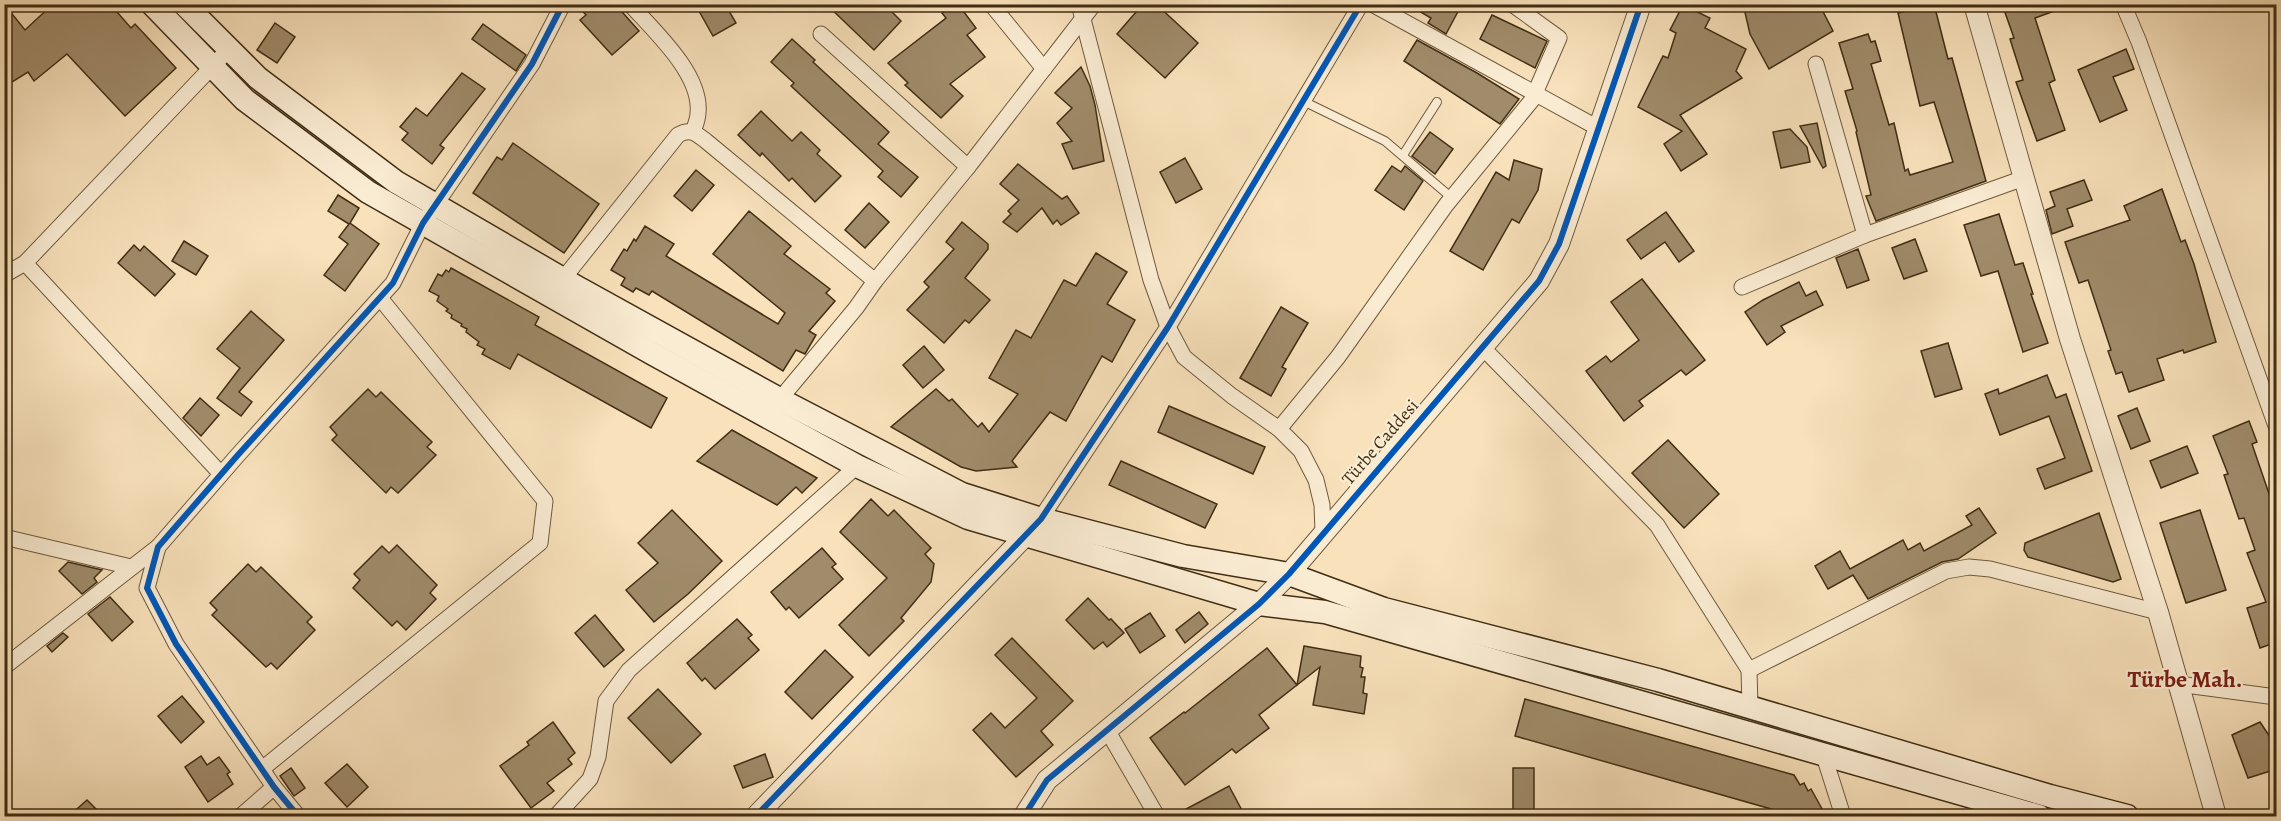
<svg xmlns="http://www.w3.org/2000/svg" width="2281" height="821" font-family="Alegreya,serif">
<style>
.building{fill:#a08b6a;stroke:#402d13;stroke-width:1.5}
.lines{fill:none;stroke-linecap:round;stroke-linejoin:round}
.service-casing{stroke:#6e5a3d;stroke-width:10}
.minor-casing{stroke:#6e5a3d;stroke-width:17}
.tertiary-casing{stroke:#6e5a3d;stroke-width:22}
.secondary-casing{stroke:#402d13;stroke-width:25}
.service{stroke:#faecd3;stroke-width:8}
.minor{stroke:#faecd3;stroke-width:15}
.tertiary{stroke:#faecd3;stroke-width:20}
.secondary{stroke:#faecd3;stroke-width:22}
.cycleway-casing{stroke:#faecd3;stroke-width:10}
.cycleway{stroke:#0057b8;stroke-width:6}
.labels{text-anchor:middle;stroke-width:4.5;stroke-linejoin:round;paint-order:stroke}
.street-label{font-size:18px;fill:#402d13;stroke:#faecd3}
.district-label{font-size:24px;font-weight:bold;fill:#7a1f14;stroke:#faecd3}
</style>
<rect width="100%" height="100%" fill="#f8e1bb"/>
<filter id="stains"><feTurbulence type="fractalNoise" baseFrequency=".00333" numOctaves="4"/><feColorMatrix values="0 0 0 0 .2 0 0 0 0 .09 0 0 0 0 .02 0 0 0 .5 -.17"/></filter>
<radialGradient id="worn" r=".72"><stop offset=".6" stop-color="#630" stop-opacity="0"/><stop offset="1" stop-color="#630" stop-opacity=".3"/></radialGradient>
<g class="building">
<path d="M4,4L25,30L53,4H110L131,28L135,24L176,68L125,116L67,54L34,81L28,72L4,87Z"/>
<path d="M576,4H615L639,31L612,55L580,20L586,15Z"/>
<path d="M710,4H725L736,23L713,36L699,11Z"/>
<path d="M826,4H884L901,21L874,50Z"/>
<path d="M953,4H958L976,28L967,35L985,57L950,84L963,96L941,118L905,85L908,83L888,63L946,18L942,13Z"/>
<path d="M1143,4H1156L1198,43L1165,78L1117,34Z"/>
<path d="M1407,4H1462L1446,34L1428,23L1431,18Z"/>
<path d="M1743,4H1819L1833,31L1769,69L1750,34Z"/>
<path d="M1934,4L1948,59L1952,58L1986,181L1876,221L1866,196L1871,195L1856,132L1857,131L1845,91L1853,89L1839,43L1868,34L1871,42L1875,41L1881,61L1871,64L1889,125L1894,123L1905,171L1908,169L1910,175L1953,162L1934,102L1920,106L1898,13Z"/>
<path d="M2002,4H2067L2068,6L2035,18L2055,80L2049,83L2065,130L2037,141L2016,82L2023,80L2010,39L2014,38Z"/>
<path d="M1683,5L1710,18L1705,28L1746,49L1736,71L1742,78L1680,115L1707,154L1681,171L1664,144L1682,131L1638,107L1663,56L1668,58L1676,33L1670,30Z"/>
<path d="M1492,15L1547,41L1535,68L1480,39Z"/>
<path d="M275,23L295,37L277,63L257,50Z"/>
<path d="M483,24L526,55L516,71L472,39Z"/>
<path d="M792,39L815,60L813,62L889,132L878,144L918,177L901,197L878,177L883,171L791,86L794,83L771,62Z"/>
<path d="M1417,40L1477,73L1519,99L1500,124L1404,61Z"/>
<path d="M2126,49L2134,69L2113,77L2127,110L2100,122L2078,70Z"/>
<path d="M1081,67L1090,86L1095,105L1104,161L1073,169L1062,144L1072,141L1057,123L1072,108L1055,93Z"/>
<path d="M462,73L485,89L440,145L444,148L432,164L402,140L408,133L400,127L416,108L427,116Z"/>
<path d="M761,111L792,141L801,132L820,150L817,154L841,176L815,202L792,178L789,181L762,153L760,156L738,135Z"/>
<path d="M1817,123L1826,166L1823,168L1800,126Z"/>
<path d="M1790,129L1807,147L1810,162L1781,168L1773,132Z"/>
<path d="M1430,132L1453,149L1435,174L1412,156Z"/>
<path d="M513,143L599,204L564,253L473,193L497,157L502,160Z"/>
<path d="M1185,158L1202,189L1176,203L1160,172Z"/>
<path d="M1514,160L1542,169L1538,190L1519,223L1512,219L1483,270L1450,251L1496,172L1509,180Z"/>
<path d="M1018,164L1062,199L1067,196L1079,213L1061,225L1057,220L1053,224L1042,208L1017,232L1003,222L1011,214L1008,211L1019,200L1000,184Z"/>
<path d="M1392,166L1401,172L1405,166L1423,181L1404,210L1375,190Z"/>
<path d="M696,170L714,185L692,211L674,196Z"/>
<path d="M2084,180L2092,200L2067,209L2073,226L2052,234L2046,210L2055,206L2050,192Z"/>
<path d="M2162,189L2181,242L2185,240L2194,264L2216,342L2184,353L2183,350L2157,359L2164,380L2129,392L2122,372L2116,374L2108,351L2111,350L2088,280L2079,283L2065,242L2130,220L2124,206Z"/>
<path d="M338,195L359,208L350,223L379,244L345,291L324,275L348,244L339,237L349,224L328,211Z"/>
<path d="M869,203L889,222L865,248L845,230Z"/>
<path d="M749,211L791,246L784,254L830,289L826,293L835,301L809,331L816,335L805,354L796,350L783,371L652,291L649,295L636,288L633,292L621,285L625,278L611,270L624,249L627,251L634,239L636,241L645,226L674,244L666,256L778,324L785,313L713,254Z"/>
<path d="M1666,212L1694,251L1679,262L1665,242L1641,259L1627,240Z"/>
<path d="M1999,214L2015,265L2023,263L2033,294H2031L2048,343L2023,352L1998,271L1981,276L1964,225Z"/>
<path d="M962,222L988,244V249L965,278L990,300L969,323L965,320L944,343L907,310L929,287L924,282L954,249L946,242Z"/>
<path d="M1915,239L1927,271L1904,279L1892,248Z"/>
<path d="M184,241L208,256L196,275L172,261Z"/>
<path d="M134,245L140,251L144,246L175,274L155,296L118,263Z"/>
<path d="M1858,249L1869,280L1847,288L1836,258Z"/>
<path d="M1096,253L1127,272L1107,304L1135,320L1112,362L1102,356L1066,421L1050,412L1012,461L1017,467L976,471L961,467L891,427L936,389L949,401L952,399L978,427L982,423L989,432L1018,394L989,378L1016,330L1031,338L1064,280L1076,286Z"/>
<path d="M451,268L539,317L535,325L667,398L651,428L518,354L510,369L482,354L485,349L477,345L479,342L466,332L467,329L461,326L462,324L451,318L452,315L446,311L448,309L437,301L439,296L429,291L438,274L442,276L446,270L449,272Z"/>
<path d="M1642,279L1705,360L1686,375L1681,370L1639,401L1643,406L1624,421L1586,371L1606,356L1611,362L1639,340L1611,302Z"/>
<path d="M1799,282L1806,296L1816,291L1823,305L1781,326L1785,332L1767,345L1745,312L1763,300Z"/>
<path d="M1281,307L1308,323L1282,367L1286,369L1271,396L1240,378Z"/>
<path d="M251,311L284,340L239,392L252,402L241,416L217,398L240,368L217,349Z"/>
<path d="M1948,343L1962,389L1935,397L1921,351Z"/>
<path d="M924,346L944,370L923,388L903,365Z"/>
<path d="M2047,375L2056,398L2066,394L2092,471L2045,489L2037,469L2065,458L2049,416L2000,435L1985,394L1998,389L1999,394Z"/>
<path d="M368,389L376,397L381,392L432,442L427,447L436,455L398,493L391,487L386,493L332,440L337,435L330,427Z"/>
<path d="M200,398L219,415L201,436L183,418Z"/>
<path d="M1169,406L1265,447L1253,474L1158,432Z"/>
<path d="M2137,408L2150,441L2131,449L2118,416Z"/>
<path d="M2249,421L2257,442L2252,444L2277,517V642L2260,648L2247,608L2266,602L2247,553L2255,550L2244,518L2239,519L2224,475L2228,474L2213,436Z"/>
<path d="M732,430L817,478L802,493L796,487L777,505L697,461Z"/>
<path d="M1668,440L1719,494L1684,528L1632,473Z"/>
<path d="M2187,446L2198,473L2161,488L2150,461Z"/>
<path d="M1121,461L1217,504L1205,528L1109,485Z"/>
<path d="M871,499L888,516L894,510L931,548L925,554L934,564L931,582L901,618L904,621L869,656L839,625L887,578L840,532Z"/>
<path d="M1979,508L1996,533L1958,559L1942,562L1868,599L1853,575L1828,589L1815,566L1840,551L1850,569L1903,540L1908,550L1920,543L1924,551L1972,525L1966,516Z"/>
<path d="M672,510L722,561L688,594L654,622L626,590L658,563L638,543Z"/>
<path d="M2200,510L2226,590L2186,603L2160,523Z"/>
<path d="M2099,513L2121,579L2113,582L2028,557L2024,550L2025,543Z"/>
<path d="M397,545L437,585L430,593L436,599L406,630L397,621L392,626L353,588L360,580L354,574L382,546L389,553Z"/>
<path d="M822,548L836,564L832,567L843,579L799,618L789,607L786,610L771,592Z"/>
<path d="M68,562L102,570L94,578L97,582L82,594L59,571Z"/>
<path d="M248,564L256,572L261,567L312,617L307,622L315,630L277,669L271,663L266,667L212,615L217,610L210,603Z"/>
<path d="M110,597L133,622L112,641L88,614Z"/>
<path d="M1088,598L1109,620L1111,619L1124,633L1107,647L1103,642L1094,649L1066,620Z"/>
<path d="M1199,612L1208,624L1185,643L1176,630Z"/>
<path d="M1150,613L1165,636L1140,653L1125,629Z"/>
<path d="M595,615L624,650L604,667L575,633Z"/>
<path d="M737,619L752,635L748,638L759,650L715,689L705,678L702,681L687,663Z"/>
<path d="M63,633L68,637L52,652L47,646Z"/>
<path d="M1012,638L1073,701L1041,731L1053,745L1016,777L973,730L991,713L1005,728L1037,698L995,655Z"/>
<path d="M1304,646L1361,656L1360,667L1363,668L1361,677H1365L1363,693L1367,694L1364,714L1313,705L1320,667L1297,685Z"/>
<path d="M1267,648L1297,685L1259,715L1269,728L1236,753L1232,749L1185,785L1150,738L1184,712L1185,713Z"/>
<path d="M825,650L853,677L812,719L785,692Z"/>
<path d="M658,689L701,734L671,763L628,718Z"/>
<path d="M182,696L204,722L181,743L158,716Z"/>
<path d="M1525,699L1794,775L1800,785L1804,783L1808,791L1811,789L1826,816H1775L1771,809L1515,736Z"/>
<path d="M553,722L575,753L568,759L572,764L547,783L554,791L531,808L500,766L529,745L527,742Z"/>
<path d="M2260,722L2270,737L2277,734V769L2248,778L2232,735Z"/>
<path d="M765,754L773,777L743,788L734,766Z"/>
<path d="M201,756L207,765L219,757L230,772L227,774L233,784L208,802L185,767Z"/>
<path d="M347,764L368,787L347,807L325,783Z"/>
<path d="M291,768L305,788L294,796L280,776Z"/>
<rect x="1513" y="768" width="21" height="43"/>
<path d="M1229,786L1245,816H1173L1205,799Z"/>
<path d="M87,800L103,816H69Z"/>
</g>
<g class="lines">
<defs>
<g id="service">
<path d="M1303,101L1385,141L1452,198"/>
<path d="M1403,155L1437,102"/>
</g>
<g id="minor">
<path d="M630,4C654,31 702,74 698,113C698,119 695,126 693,132"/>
<path d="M991,4L1044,69"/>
<path d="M1079,4L1151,280L1168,327L1184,357L1232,396L1279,429L1301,451L1316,480L1322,505L1323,532"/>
<path d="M1372,4L1598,128"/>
<path d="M2123,4L2139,42L2276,426"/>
<path d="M821,34L968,167"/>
<path d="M1816,64L1865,235L2024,178"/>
<path d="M4,275L25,263"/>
<path d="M563,279L678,135C690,128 696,133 706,141L875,281"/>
<path d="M1742,287L1865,235"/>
<path d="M1482,347L1657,525L1749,670L1750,707"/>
<path d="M775,405L856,308L875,281L968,167L1094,4"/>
<path d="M1279,429L1338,357L1446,205L1532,100L1559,38L1512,4"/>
<path d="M221,474L25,263L229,49"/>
<path d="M1037,524L1168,327L1361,4"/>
<path d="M4,537L131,567"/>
<path d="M4,667L158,547"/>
<path d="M1749,670L1946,571L1969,567L1990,569L2158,612"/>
<path d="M2178,684L2276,697"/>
<path d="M1107,730L1157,816"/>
<path d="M1824,756L1843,816"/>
<path d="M262,769L540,543L545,501L380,298"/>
<path d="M241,816L274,787"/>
<path d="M298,816L274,787L176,644L147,588L158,547L237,456L393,283L423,223L532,64L563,4"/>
<path d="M556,816L590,779L598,757L606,701L629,670L857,466"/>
</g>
<g id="tertiary">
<path d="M1974,4L2070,339L2158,612L2216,816"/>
<path d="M756,816L1026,535"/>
<path d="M1024,816L1047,780L1259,604L1289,574L1539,281L1559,244L1641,4"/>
</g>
<g id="secondary">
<path d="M152,4L245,100L368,192L653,354L857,466L968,518L1259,604L1325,612L2039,816"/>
<path d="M184,4L258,78L396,182L580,289L781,400L962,494L1041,519L1183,556L1289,574L1384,609L1658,680L2050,796L2127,816"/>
</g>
</defs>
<use href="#service" class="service-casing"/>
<use href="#minor" class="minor-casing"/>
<use href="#tertiary" class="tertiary-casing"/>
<use href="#secondary" class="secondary-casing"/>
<use href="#service" class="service"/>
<use href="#minor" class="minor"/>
<use href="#tertiary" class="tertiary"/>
<use href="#secondary" class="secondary"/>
<defs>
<g id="cycleway">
<path d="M298,816L274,787L176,644L147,588L158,547L237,456L393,283L423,223L532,64L563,4"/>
<path d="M756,816L1041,519L1168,327L1361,4"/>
<path d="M1024,816L1047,780L1259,604L1289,574L1539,281L1559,244L1641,4"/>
</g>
</defs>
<use href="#cycleway" class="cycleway-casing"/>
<use href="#cycleway" class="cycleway"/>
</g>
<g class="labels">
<g class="street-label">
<text transform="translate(1380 442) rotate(-49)" y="6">Türbe Caddesi</text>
</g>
<g class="district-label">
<text x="2185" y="687">Türbe Mah.</text>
</g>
</g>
<rect width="2281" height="821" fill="none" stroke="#f8e1bb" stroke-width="24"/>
<rect x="6" y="6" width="2269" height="809" fill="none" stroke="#402d13" stroke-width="3"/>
<rect x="12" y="12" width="2257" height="797" fill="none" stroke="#402d13" stroke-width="1.5"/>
<rect width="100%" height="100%" filter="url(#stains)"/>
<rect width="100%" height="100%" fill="url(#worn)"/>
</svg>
